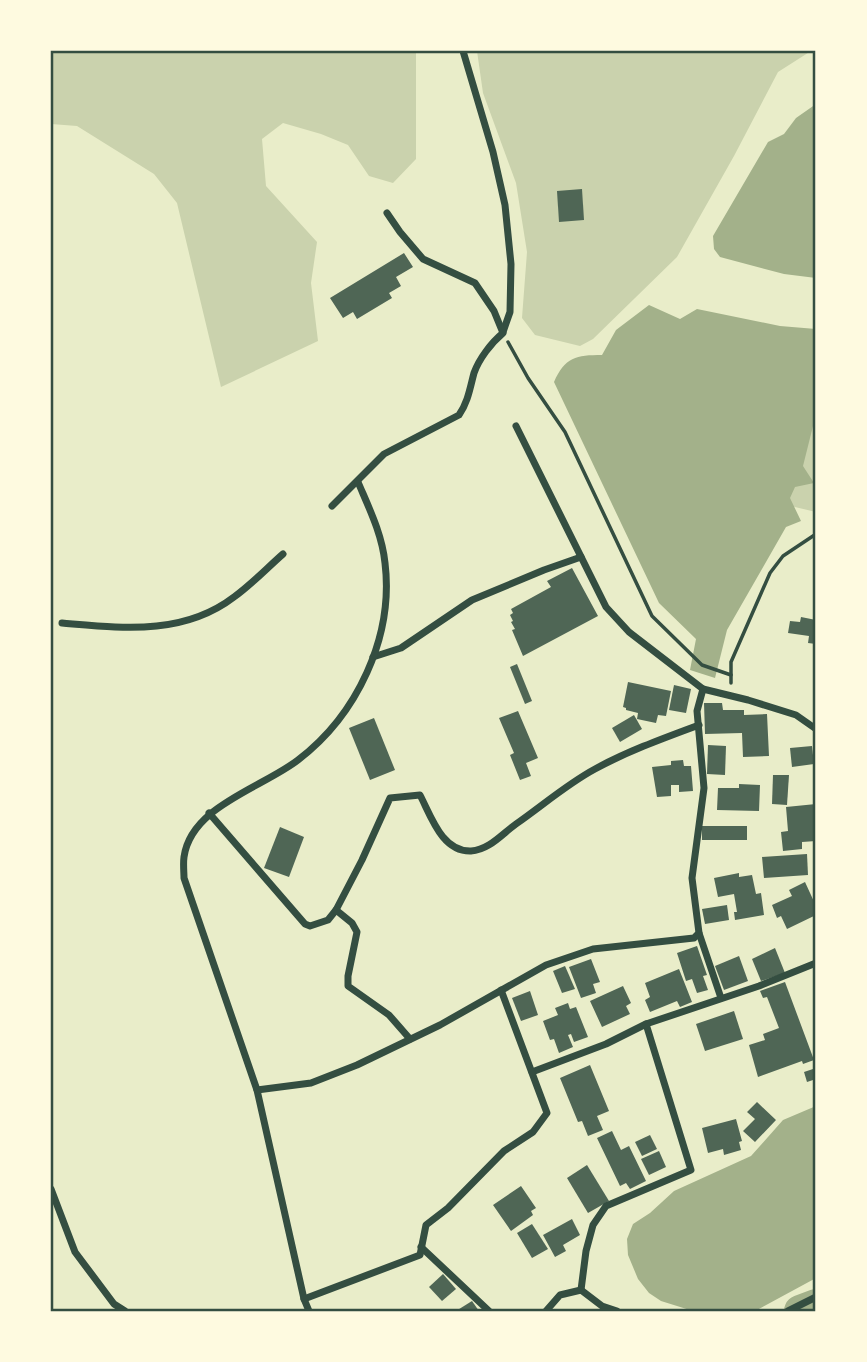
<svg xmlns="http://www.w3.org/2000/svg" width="867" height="1362" font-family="'Roboto Serif',serif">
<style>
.green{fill:#cad2ad}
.water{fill:#a3b18a}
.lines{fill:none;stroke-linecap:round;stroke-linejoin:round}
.river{stroke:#a3b18a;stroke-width:32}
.building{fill:#4f6655}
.path{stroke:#344e41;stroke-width:3.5}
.minor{stroke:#344e41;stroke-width:7}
.neatline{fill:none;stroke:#344e41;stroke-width:2.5}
</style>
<rect width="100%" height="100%" fill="#e9edc9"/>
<g class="green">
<path d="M51,51H416V159L393,183L369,176L348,145L321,134L283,123L262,139L266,186L317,242L311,283L318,341L221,387L177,203L154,174L77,126L51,124Z"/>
<path d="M477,51H811L778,72L734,156L677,257L593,339L580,346L535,335L522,318L527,252L516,183L483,93Z"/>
<path d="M816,404V512L778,503Z"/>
</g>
<g class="water">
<path d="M816,104V278L784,274L720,257L714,249L713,236L768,142L784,134L796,118Z"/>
<path d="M649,305L680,319L697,309L780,326L816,329V424L813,426L803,466L814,483L795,487L790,498L801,521L786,527L727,630L715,678L690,670L696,639L659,603L554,382C565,357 576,355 602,355L616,330Z"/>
<path d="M816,1106V1278L755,1311H693L661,1301L649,1293L638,1279L628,1255L627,1239L633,1224L650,1213L674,1191L751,1156L783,1120Z"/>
</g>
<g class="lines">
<path class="river" d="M800,1311L816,1305"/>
</g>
<g class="building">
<path d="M582,189L584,220L559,222L557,191Z"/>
<path d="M404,253L413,267L396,277L401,286L389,293L392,298L357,319L353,312L343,318L330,298Z"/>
<path d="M572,568L598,616L523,656L512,630L515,629L511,622L513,621L510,615L513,613L511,609L551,587L547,581Z"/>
<path d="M801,617L816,620V644L808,643L809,636L788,633L790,621L800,622Z"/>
<path d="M517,664L532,701L525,704L510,667Z"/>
<path d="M628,682L671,691L666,716L658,715L656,723L637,719L638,713L626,710V708L623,707Z"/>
<path d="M674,685L691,689L686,713L669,710Z"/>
<path d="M704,703H722L723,710H744V715L767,714L769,756L743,757L742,733L705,734Z"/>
<path d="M518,711L538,758L526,763L531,776L520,780L510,755L514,753L499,718Z"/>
<path d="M634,715L642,729L620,742L612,728Z"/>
<path d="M374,718L395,770L370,780L349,728Z"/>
<path d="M708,745L726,746L725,775L707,774Z"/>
<path d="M812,746L814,764L792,767L790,748Z"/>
<path d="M683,760L684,766H691L693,791L679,792V785H671V796L657,797L652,767L671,765V761Z"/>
<path d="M773,775H789L787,805L772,804Z"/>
<path d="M739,784L760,785L759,811L717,810L718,788H739Z"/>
<path d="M816,804V841L802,842V849L783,851L781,832L788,831L786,807Z"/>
<rect x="702" y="826" width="45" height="14"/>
<path d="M280,827L304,837L289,877L264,868Z"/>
<path d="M807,854L808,875L764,878L762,857Z"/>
<path d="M739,873V877L752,875L756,894L761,893L764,915L735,920L734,912H737L734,894L718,897L714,878Z"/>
<path d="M805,882L816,906V915L787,929L781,916L777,918L772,905L792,896L789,890Z"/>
<path d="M727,905L729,920L705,924L702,909Z"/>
<path d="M697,946L707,975L703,976L708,990L697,993L692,979L686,981L677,953Z"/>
<path d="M775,948L785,973L761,981L752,959Z"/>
<path d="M739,956L748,981L724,990L715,966Z"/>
<path d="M591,959L600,982L593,984L596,993L581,998L569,967Z"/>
<path d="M565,966L575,989L562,993L553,971Z"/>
<path d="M679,969L692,1002L680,1007L677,1001L650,1012L645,1000L650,997L645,983Z"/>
<path d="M785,982L814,1060L803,1064L802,1061L758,1077L749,1045L765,1040L763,1034L779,1028L767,997L763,998L760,991Z"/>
<path d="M623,986L631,1003L626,1006L630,1014L602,1027L590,1001Z"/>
<path d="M530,991L538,1015L521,1021L512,998Z"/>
<path d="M568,1003L570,1009L576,1007L588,1037L574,1042L571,1034L568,1035L573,1047L559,1053L554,1039L550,1040L543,1021L558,1015L555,1008Z"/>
<path d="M734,1011L743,1039L705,1051L696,1024Z"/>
<path d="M590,1065L609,1111L597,1116L603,1130L588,1136L582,1121L578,1122L560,1078Z"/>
<path d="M816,1068V1079L807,1082L804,1072Z"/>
<path d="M757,1102L776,1120L755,1142L743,1131L755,1119L747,1112Z"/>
<path d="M736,1119L742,1141L739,1142L741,1150L724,1155L723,1149L708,1153L702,1128Z"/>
<path d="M612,1131L621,1150L629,1146L646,1181L630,1189L626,1183L620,1186L597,1138Z"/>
<path d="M650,1135L657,1149L642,1156L635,1142Z"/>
<path d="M659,1151L666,1167L649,1175L641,1159Z"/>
<path d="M587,1165L609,1201L588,1213L567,1178Z"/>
<path d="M521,1186L536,1208L531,1211L533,1215L511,1231L493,1205Z"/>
<path d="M572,1219L580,1235L563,1245L566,1251L555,1257L543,1235Z"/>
<path d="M532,1224L548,1249L532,1258L517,1233Z"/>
<path d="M443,1274L456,1289L442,1301L429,1287Z"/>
<path d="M472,1301L479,1311H456Z"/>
</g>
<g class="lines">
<g class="path">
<path d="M508,342L528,378L565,432L652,616L702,665L731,675"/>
<path d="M731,683V662L770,573L783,556L816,534"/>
</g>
<g class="minor">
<path d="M463,51L493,152L505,205L511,264L510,312L503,332"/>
<path d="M516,426L606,607L629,632L703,689L748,700L796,715L816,729"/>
<path d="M332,506L384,454L459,415C468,402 470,388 474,373C479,359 491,343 503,333L494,311L475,283L423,259L400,232L387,213"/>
<path d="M62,623C122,628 183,636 234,597C252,584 267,568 283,554"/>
<path d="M373,657L401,648L472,600L544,570L581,557"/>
<path d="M209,813L305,924L310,926L328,920L336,910L362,860L390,798L420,795C431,816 442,852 471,851C489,850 502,834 516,824C542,806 567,784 595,769C628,751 664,738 699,725"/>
<path d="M336,910L352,923L357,932L348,976V986L389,1015L410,1039"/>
<path d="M699,933L721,998"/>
<path d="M532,1072L606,1044L646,1024"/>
<path d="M257,1090L311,1083L357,1065L440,1025L546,965L593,949L694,938L699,933L692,878L704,788L697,711L703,689"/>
<path d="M51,1189L75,1252L114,1304L125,1311"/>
<path d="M421,1247L489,1311"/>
<path d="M581,1290L586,1251L593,1225L606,1206L691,1170L646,1024L759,986L816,963"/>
<path d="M581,1290L602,1306L617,1311"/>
<path d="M304,1299L420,1255L426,1225L448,1208L504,1151L533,1132L547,1113L501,990"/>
<path d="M309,1311L304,1299L257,1090L184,878C184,872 183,864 184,857C191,806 262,788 298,760C357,715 394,637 385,563C382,534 369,508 358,482"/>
<path d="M546,1311L560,1295L581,1290"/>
<path d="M788,1311L816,1297"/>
</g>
</g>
<rect width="867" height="1362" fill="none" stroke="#fefae0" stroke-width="105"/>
<rect x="52" y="52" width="762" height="1258" class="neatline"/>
</svg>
